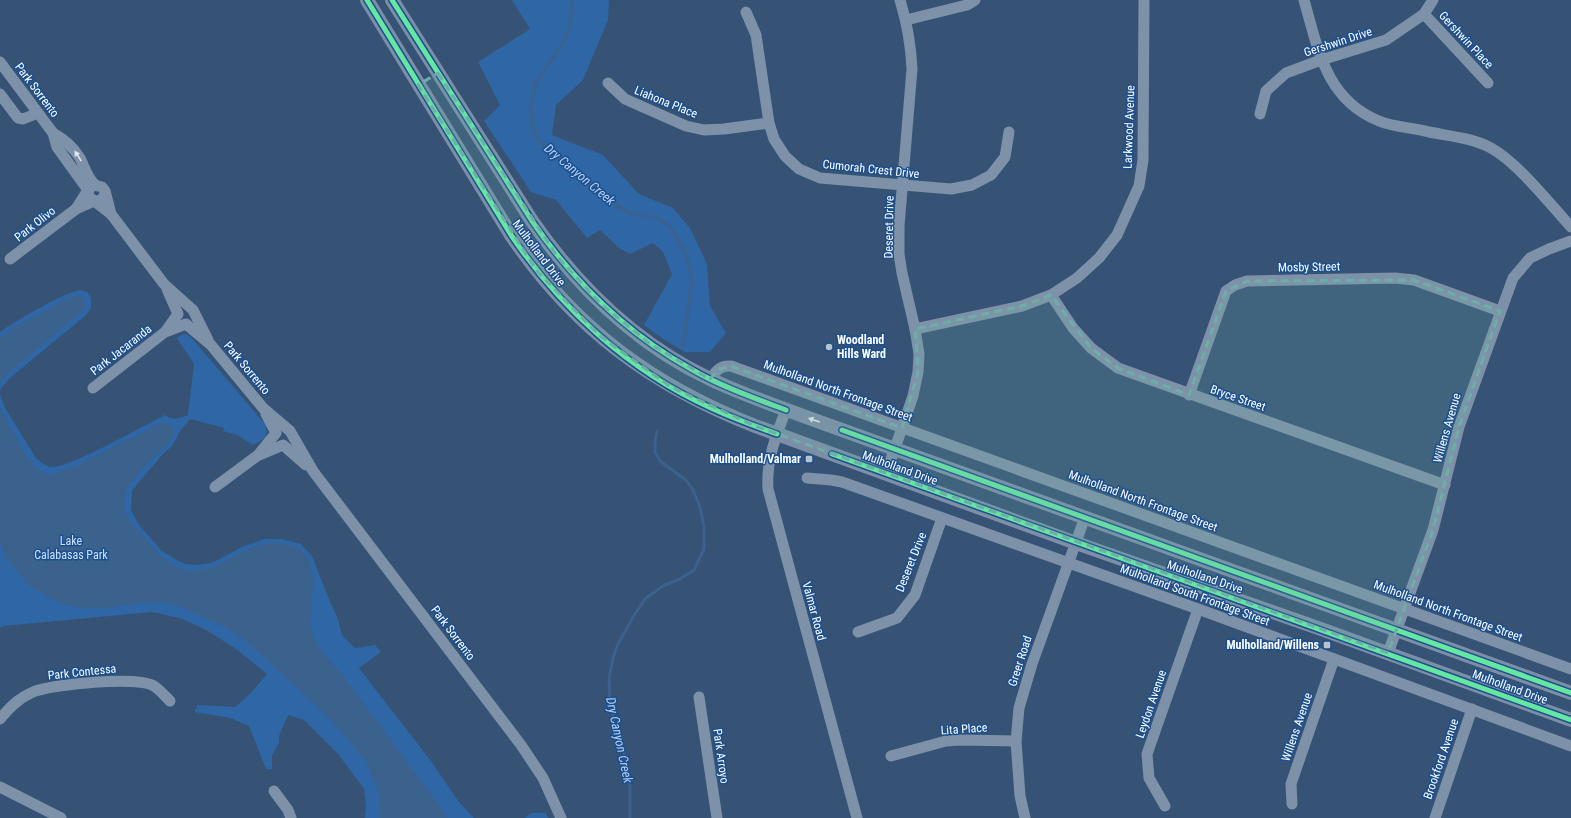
<svg xmlns="http://www.w3.org/2000/svg" width="1571" height="818" font-family="'Roboto Condensed',sans-serif">
<style>
.green{fill:#2f66a5}
.water{fill:#3b618d}
.lines{fill:none;stroke-linecap:round;stroke-linejoin:round}
.stream{stroke:#3b618d;stroke-width:3}
.minor{stroke:#7d92a8;stroke-width:11}
.major{stroke:#7d8ea7;stroke-width:14}
.cycleway-casing{stroke:#1b4f8f;stroke-width:8}
.cycleway{stroke:#66e7a1;stroke-width:5}
.oneway{fill:#e5e9ee}
.oneway2{fill:#e5e8ed}
.marked{fill:#6fada8;fill-opacity:0.2;stroke:#6fada8;stroke-width:3;stroke-dasharray:8 5;stroke-linejoin:round}
.poi-dot{fill:#b9c2ce;stroke:#1b4f8f;stroke-width:1.5}
.labels{text-anchor:middle;stroke-width:3;stroke-linejoin:round;paint-order:stroke}
.street-label{font-size:12px;fill:#fff;stroke:#1b4f8f}
.poi-label{font-size:12px;font-weight:bold;fill:#fff;stroke:#1b4f8f;text-anchor:end}
.park-label{font-size:12px;fill:#cfe3fa;stroke:#1b4f8f}
.water-label{font-size:13px;font-style:italic;fill:#b5d3f5;stroke:#1b4f8f}
</style>
<rect width="100%" height="100%" fill="#365274"/>
<g class="green">
<path d="M512,0H609L608,20L583,80L556,105L552,135L603,155L639,194L673,208L690,228L707,264L710,306L726,333L710,352H685L666,341L644,325L672,274L663,252L653,243L630,254L619,248L600,230L587,238L556,200L531,192L484,121L500,105L478,62L530,29Z"/>
<path d="M81,290L87,292L91,298V308L85,316L11,377L1,388L0,392V332C14,322 66,291 81,290Z"/>
<path d="M185,334L190,336L265,424L267,431L265,438L253,445L237,435L223,431L224,428L190,419L181,430L172,446L163,454L139,482L132,491L131,510L139,525L161,550L175,559L185,564L198,565L211,563L218,560L242,547L264,539H281L301,544L312,556L329,599L338,619L342,635L355,648L375,645L381,652L359,668L431,761L459,802L474,818H365L366,806L364,789L338,754L304,720L288,715L279,736V743L272,755V769H266L249,726L230,718L195,712L197,705L235,707L249,695L267,674L236,649L208,631L183,619L153,612L3,626L0,628V394L5,408L36,458C41,462 45,466 52,467C69,468 145,425 165,415C172,421 180,418 188,415L194,364L177,338L181,335Z"/>
<path d="M531,813H546L548,818H525Z"/>
</g>
<g class="water">
<path d="M77,295C84,296 86,300 85,307L81,312L10,371L0,383V338L14,328L65,300Z"/>
<path d="M0,408L27,457L36,468L45,474L50,475L76,466L128,439L140,434L158,424L168,423L173,428L174,432L173,437C156,460 113,483 127,516C131,523 138,531 144,537C154,550 165,562 180,568C217,583 246,534 285,544C292,545 299,548 304,553C324,576 303,615 314,638C321,653 337,668 347,681C377,722 407,762 437,803L447,818H380L378,790L366,761L342,732L318,707L245,640L225,627L184,608L169,603H143L96,609L64,605L31,587L7,560L0,543Z"/>
</g>
<g class="lines">
<g class="stream">
<path d="M572,0V11L570,26L565,40L536,83L531,104L532,124L537,139L555,156L570,166L612,203L629,212L658,219L667,224L673,231L686,254L692,280L683,346"/>
<path d="M630,818V785L626,759L614,722L610,703L609,679L613,658L618,644L633,617L645,599L663,586L680,579L694,570L704,549V527L700,507L693,490L686,480L660,461L655,452V442L657,431"/>
</g>
<g class="minor">
<path d="M1304,0C1318,49 1326,100 1379,121C1393,127 1414,128 1429,132C1449,136 1473,138 1491,148C1518,163 1549,203 1571,227"/>
<path d="M746,12L756,35L769,123L774,139L785,156L799,169L820,178L951,189L972,185L991,175L1005,157L1009,132"/>
<path d="M1424,14L1488,83"/>
<path d="M906,20L967,5L975,0"/>
<path d="M0,62L53,133L57,147L88,190L76,209"/>
<path d="M608,83L625,99L686,126L704,130L724,129L769,123"/>
<path d="M0,94L18,118L23,119L38,113"/>
<path d="M1260,114L1266,91L1286,73L1321,60L1386,40L1424,14L1433,0"/>
<path d="M53,133C65,140 72,146 80,158C85,168 87,177 95,185"/>
<path d="M105,194L103,198L97,202L90,198C87,193 88,188 94,185L102,187L105,191L111,214"/>
<path d="M10,259L76,209L94,201L111,214L164,284L193,310L208,340"/>
<path d="M1051,295L1073,328L1091,348L1118,368L1445,485"/>
<path d="M915,329L1022,306L1051,295L1077,278L1099,258L1117,235L1139,186L1143,160L1144,0"/>
<path d="M166,331L178,314L167,289"/>
<path d="M710,379C716,371 720,365 731,366L1571,669"/>
<path d="M93,388L165,332L186,324L211,345L263,408L290,431L313,471L521,745L543,778L561,818"/>
<path d="M1189,395L1226,291L1235,285L1247,281L1395,278L1414,280L1500,311"/>
<path d="M786,410C776,435 766,461 768,489L857,818"/>
<path d="M259,454L276,433L266,414"/>
<path d="M886,474L913,396L918,372L919,354L915,329L902,273L899,254V226L912,69C911,45 907,23 900,0"/>
<path d="M807,478L831,480L842,482L1198,609L1571,746"/>
<path d="M215,487L257,456L283,445L306,465"/>
<path d="M858,632L897,618L915,595L942,518"/>
<path d="M1388,653L1433,530L1459,427L1513,278L1530,258L1549,249L1571,241"/>
<path d="M699,697L717,818"/>
<path d="M0,719C10,707 19,698 33,692C52,684 138,676 154,686C160,690 165,696 170,701"/>
<path d="M891,756L946,741L960,740L1016,741"/>
<path d="M0,787L61,818"/>
<path d="M274,791L288,810L291,818"/>
<path d="M1292,804L1291,784L1334,659"/>
<path d="M1165,806L1149,778L1147,754L1198,609"/>
<path d="M1025,818L1020,796L1016,741L1019,708L1032,664L1085,517"/>
<path d="M1435,818L1472,709"/>
</g>
<g class="major">
<path d="M367,0L511,235C574,328 651,385 755,426L1076,543L1321,629L1571,720"/>
<path d="M392,0L532,221C578,287 636,344 710,379C741,394 774,405 806,417L1571,693"/>
</g>
<defs>
<g id="cycleway">
<path d="M367,0L511,235C561,309 629,371 711,408C732,418 755,426 777,434"/>
<path d="M392,0L532,221C574,282 626,333 691,369C720,386 754,398 786,410"/>
<path d="M842,430L1571,693"/>
<path d="M832,454C1078,544 1325,630 1571,720"/>
</g>
</defs>
<use href="#cycleway" class="cycleway-casing"/>
<use href="#cycleway" class="cycleway"/>
</g>
<defs><path id="oneway-solid" d="M-6-.8H1V-3.2L6.5 0L1 3.2V.8H-6Z"/></defs>
<use class="oneway" href="#oneway-solid" transform="translate(78 156) rotate(-123)"/>
<use class="oneway2" href="#oneway-solid" transform="translate(814 420) rotate(-161)"/>
<path class="marked" d="M438,73L557,256L600,303L649,343L710,379L719,369L731,366L902,428L918,372L915,329L1022,306L1051,295L1091,348L1118,368L1189,395L1226,291L1247,281L1414,280L1500,311L1459,427L1433,530L1388,653L755,426L671,387L600,336L537,271L418,85Z"/>
<g class="poi-dot">
<circle cx="829" cy="347" r="4"/>
<rect x="805" y="455" width="8" height="8" rx="2"/>
<rect x="1323" y="641" width="8" height="8" rx="2"/>
</g>
<g class="labels">
<g class="street-label">
<text transform="translate(1466 40) rotate(47)" y="4">Gershwin Place</text>
<text transform="translate(1338 42) rotate(-18)" y="4">Gershwin Drive</text>
<text transform="translate(37 90) rotate(53)" y="4">Park Sorrento</text>
<text transform="translate(666 102) rotate(22)" y="4">Liahona Place</text>
<text transform="translate(1129 127) rotate(-88)" y="4">Larkwood Avenue</text>
<text transform="translate(871 169) rotate(6)" y="4">Cumorah Crest Drive</text>
<text transform="translate(35 224) rotate(-38)" y="4">Park Olivo</text>
<text transform="translate(889 227) rotate(-89)" y="4">Deseret Drive</text>
<text transform="translate(539 253) rotate(53)" y="4">Mulholland Drive</text>
<text transform="translate(1309 267) rotate(-1)" y="4">Mosby Street</text>
<text transform="translate(121 350) rotate(-38)" y="4">Park Jacaranda</text>
<text transform="translate(247 368) rotate(50)" y="4">Park Sorrento</text>
<text transform="translate(838 391) rotate(20)" y="4">Mulholland North Frontage Street</text>
<text transform="translate(1238 398) rotate(19)" y="4">Bryce Street</text>
<text transform="translate(1447 428) rotate(-74)" y="4">Willens Avenue</text>
<text transform="translate(900 468) rotate(20)" y="4">Mulholland Drive</text>
<text transform="translate(1143 501) rotate(20)" y="4">Mulholland North Frontage Street</text>
<text transform="translate(911 562) rotate(-68)" y="4">Deseret Drive</text>
<text transform="translate(1205 577) rotate(19)" y="4">Mulholland Drive</text>
<text transform="translate(1195 595) rotate(20)" y="4">Mulholland South Frontage Street</text>
<text transform="translate(814 611) rotate(75)" y="4">Valmar Road</text>
<text transform="translate(1448 611) rotate(20)" y="4">Mulholland North Frontage Street</text>
<text transform="translate(453 633) rotate(53)" y="4">Park Sorrento</text>
<text transform="translate(1020 661) rotate(-72)" y="4">Greer Road</text>
<text transform="translate(82 672) rotate(-6)" y="4">Park Contessa</text>
<text transform="translate(1510 687) rotate(20)" y="4">Mulholland Drive</text>
<text transform="translate(1151 704) rotate(-71)" y="4">Leydon Avenue</text>
<text transform="translate(1297 727) rotate(-71)" y="4">Willens Avenue</text>
<text transform="translate(964 729) rotate(-4)" y="4">Lita Place</text>
<text transform="translate(721 756) rotate(82)" y="4">Park Arroyo</text>
<text transform="translate(1441 759) rotate(-71)" y="4">Brookford Avenue</text>
</g>
<g class="poi-label">
<text x="837" y="344" text-anchor="start">Woodland<tspan x="837" dy="14">Hills Ward</tspan></text>
<text x="801" y="463">Mulholland/Valmar</text>
<text x="1319" y="649">Mulholland/Willens</text>
</g>
<g class="park-label">
<text x="71" y="545">Lake<tspan x="71" dy="14">Calabasas Park</tspan></text>
</g>
<g class="water-label">
<text transform="translate(580 174) rotate(40)" y="5">Dry Canyon Creek</text>
<text transform="translate(620 740) rotate(78)" y="5">Dry Canyon Creek</text>
</g>
</g>
</svg>
